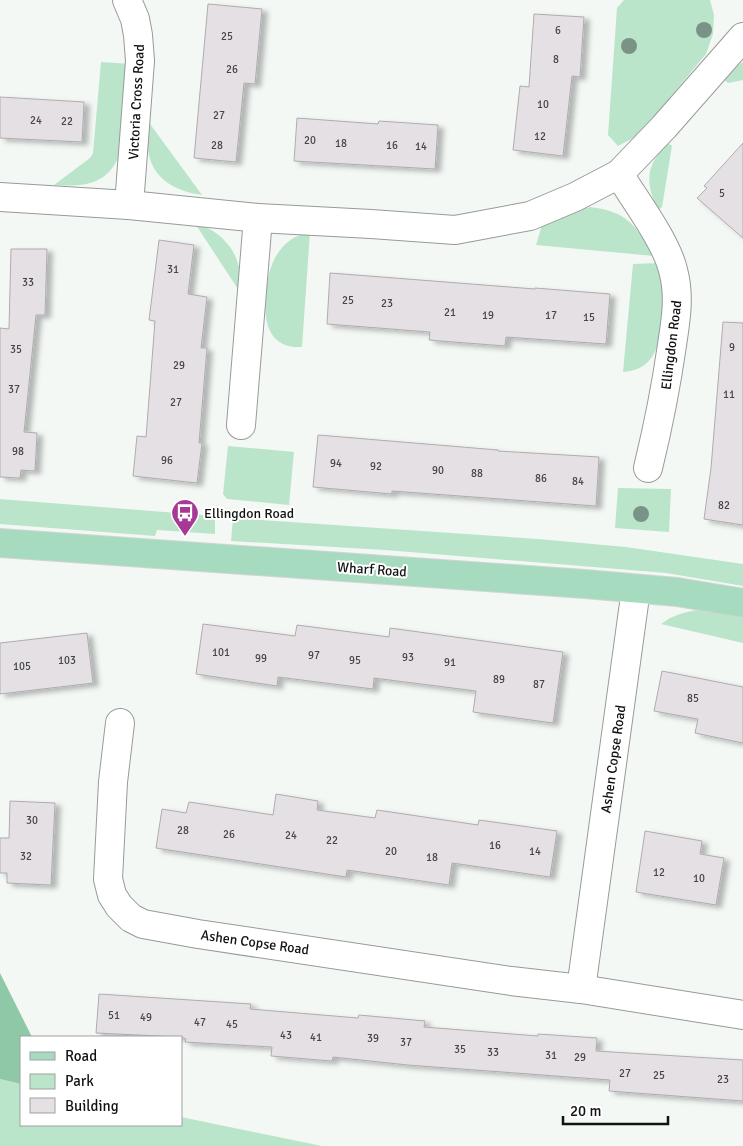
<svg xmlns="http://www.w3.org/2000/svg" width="743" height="1146" font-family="Signika,sans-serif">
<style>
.green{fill:#bae5cb}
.forest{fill:#8ec8a7}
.building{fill:#e5e0e4;stroke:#b0abaf;filter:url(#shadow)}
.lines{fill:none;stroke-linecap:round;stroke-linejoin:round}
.minor-casing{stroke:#969b98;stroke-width:30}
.major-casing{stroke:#d4d5d4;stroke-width:30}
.minor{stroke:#fff;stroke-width:28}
.major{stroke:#a7dbbf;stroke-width:28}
.tree{fill:#799487}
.labels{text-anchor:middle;stroke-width:4;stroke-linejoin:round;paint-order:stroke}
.number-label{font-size:11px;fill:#464646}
.street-label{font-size:14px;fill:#111311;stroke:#fff}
.poi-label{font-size:14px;fill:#111311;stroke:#fff;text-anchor:start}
</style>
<defs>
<filter id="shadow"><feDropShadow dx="5.5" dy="3" stdDeviation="2.5" flood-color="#0004"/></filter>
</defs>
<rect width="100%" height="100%" fill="#f3f8f5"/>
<g class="green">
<path d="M624,0H710L714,15L713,34L706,54L639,135L618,146L608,135L617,8Z"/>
<path d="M101,62L131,64L121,151C109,185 85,187 54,185L90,158L93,153Z"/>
<path d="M743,62V80L728,83L723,79L731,70Z"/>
<path d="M150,124L202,195C162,190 140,165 150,124Z"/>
<path d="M668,143L672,146L662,207L658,210C645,182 645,166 668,143Z"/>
<path d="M590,207C627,211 636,226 654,256L536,245L542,225L578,210Z"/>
<path d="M196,225C215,227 234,246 238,264C241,273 239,280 238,289Z"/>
<path d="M310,232L302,347C268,349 263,320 266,293C268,265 279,238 310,232Z"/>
<path d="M659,263C661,272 665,281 665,290C666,298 664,306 663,314C660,341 657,370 623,372L633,264Z"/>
<path d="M228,446L294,452L289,505L227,499L223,494Z"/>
<path d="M618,488L671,489L669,532L615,528Z"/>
<path d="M0,499L215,516V534L157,530L155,536L0,524Z"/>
<path d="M233,518L538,539L626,547L743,564V586L666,573L385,550L231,541Z"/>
<path d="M698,610L715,611L743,618V643L661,624C673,615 684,612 698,610Z"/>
<path d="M0,1079L21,1084V1125H181V1117L322,1146H0Z"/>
</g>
<path class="forest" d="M0,973L32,1037H21V1084L0,1079Z"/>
<g class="building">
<path d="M208,4L262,9L255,84L244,83L236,162L194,158Z"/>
<path d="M534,14L584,17L580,77L572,76L563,156L513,150L520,86L529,87Z"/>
<path d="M0,97L84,102L82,142L0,138Z"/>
<path d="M297,118L378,124L379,121L438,125L435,169L294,161Z"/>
<path d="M743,143V238L697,198L707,188L704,186Z"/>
<path d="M159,240L194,245L188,294L207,297L201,348H207L199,443H202L197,483L133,476L137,436L146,437L155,321L149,320Z"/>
<path d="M11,249H47L45,315H36L24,432L37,433L35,471L21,470L20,478L0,477V328L9,329Z"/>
<path d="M330,273L535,289V288L610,294L606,344L506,337L505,346L429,340L430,332L327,324Z"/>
<path d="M723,322L743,323V525L704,519L711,468Z"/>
<path d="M318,435L498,450V451L599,457L596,506L392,491V494L313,487Z"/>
<path d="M203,624L295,636L297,625L389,637L390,628L563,652L553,723L473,712L476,691L374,678L373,689L278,677L277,686L196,674Z"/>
<path d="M87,633L93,683L0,694V643Z"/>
<path d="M662,671L743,687V743L695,733L698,719L654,711Z"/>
<path d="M276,794L318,801L317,810L375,818L377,810L478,825L479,820L557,831L550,877L452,863L449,885L347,870L346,877L156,848L162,809L186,813L189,802L273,815Z"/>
<path d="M10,801L55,803L51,885L7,883V873H0V838H9Z"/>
<path d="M645,831L702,841L700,854L724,858L716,905L636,892Z"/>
<path d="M99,994L251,1004L250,1009L358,1018L359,1015L425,1021L424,1027L538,1036V1034L597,1038L596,1051L743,1060V1101L609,1091L610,1080L408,1065L333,1057L332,1061L271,1056L272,1047L185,1042L186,1039L181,1037L96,1033Z"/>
</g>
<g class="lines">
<defs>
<g id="minor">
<path d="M127,0L135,19L138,35L140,61L129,205"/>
<path d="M619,174C635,200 666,241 673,270C680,295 676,319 672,345C666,387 658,427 648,468"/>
<path d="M0,197L129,205L258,218L371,224L455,230L530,216L575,197L619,174L664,127L743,37"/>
<path d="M241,425L258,218"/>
<path d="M120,723L113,782L108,879L112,895L119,906L131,918L143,924L198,934L511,981L581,989L743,1015"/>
<path d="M581,989L636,589"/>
</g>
<path id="major" d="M0,543L585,584L677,592L743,603"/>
</defs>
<use href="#minor" class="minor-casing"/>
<use href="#major" class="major-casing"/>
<use href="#minor" class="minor"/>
<use href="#major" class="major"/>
</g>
<g class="tree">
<circle cx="704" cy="30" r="8"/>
<circle cx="629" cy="46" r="8"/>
<circle cx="641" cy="514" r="8"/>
</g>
<defs>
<symbol id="bus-pin" viewBox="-11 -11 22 30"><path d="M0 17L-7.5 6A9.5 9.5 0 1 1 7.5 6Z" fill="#a73996" stroke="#fff"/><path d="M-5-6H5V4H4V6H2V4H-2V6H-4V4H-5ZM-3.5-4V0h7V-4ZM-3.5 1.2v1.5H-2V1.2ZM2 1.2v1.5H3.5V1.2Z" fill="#fff"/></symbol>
</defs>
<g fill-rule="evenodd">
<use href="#bus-pin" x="169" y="497" width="32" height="43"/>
</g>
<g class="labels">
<g class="number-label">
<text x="558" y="34">6</text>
<text x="227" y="40">25</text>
<text x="556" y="63">8</text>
<text x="232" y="73">26</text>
<text x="543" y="108">10</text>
<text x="219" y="119">27</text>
<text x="36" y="124">24</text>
<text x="67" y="125">22</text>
<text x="540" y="140">12</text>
<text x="310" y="144">20</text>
<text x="341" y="147">18</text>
<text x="217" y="149">28</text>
<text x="392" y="149">16</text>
<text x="421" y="150">14</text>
<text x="722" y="197">5</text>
<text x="173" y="273">31</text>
<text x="28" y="286">33</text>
<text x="348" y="304">25</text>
<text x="387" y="307">23</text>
<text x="450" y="316">21</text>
<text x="488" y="319">19</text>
<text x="551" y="319">17</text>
<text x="589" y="321">15</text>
<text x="732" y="351">9</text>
<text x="16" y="353">35</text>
<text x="179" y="369">29</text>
<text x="14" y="393">37</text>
<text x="729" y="398">11</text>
<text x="176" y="406">27</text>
<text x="18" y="455">98</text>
<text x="167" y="464">96</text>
<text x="336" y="467">94</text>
<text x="376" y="470">92</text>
<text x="438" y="474">90</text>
<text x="477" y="477">88</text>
<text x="541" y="482">86</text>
<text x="578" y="485">84</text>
<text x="724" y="509">82</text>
<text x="221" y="656">101</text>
<text x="314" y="659">97</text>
<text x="408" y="661">93</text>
<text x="261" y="662">99</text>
<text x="67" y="664">103</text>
<text x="355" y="664">95</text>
<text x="450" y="666">91</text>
<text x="22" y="670">105</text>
<text x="499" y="683">89</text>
<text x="539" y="688">87</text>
<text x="693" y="702">85</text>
<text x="32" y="824">30</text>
<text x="183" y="834">28</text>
<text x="229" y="838">26</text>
<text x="291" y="839">24</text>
<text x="332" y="844">22</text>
<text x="495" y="849">16</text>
<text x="391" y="855">20</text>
<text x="535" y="855">14</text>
<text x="26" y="860">32</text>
<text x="432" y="861">18</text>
<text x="659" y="876">12</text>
<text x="699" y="882">10</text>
<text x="114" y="1019">51</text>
<text x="146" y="1021">49</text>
<text x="200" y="1026">47</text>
<text x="232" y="1028">45</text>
<text x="286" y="1039">43</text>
<text x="316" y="1041">41</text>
<text x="373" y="1042">39</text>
<text x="406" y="1046">37</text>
<text x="460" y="1053">35</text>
<text x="493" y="1056">33</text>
<text x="551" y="1059">31</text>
<text x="580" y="1061">29</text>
<text x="625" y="1077">27</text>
<text x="659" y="1079">25</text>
<text x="723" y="1083">23</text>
</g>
<g class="street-label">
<text transform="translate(136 102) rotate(-87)" y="5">Victoria Cross Road</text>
<text transform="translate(671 345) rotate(-83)" y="5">Ellingdon Road</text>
<text transform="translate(372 569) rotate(4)" y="5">Wharf Road</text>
<text transform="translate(613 759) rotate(-82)" y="5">Ashen Copse Road</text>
<text transform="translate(255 942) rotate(8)" y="5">Ashen Copse Road</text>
</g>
<g class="poi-label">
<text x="204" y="518">Ellingdon Road</text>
</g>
</g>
<rect x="20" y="1036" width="162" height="90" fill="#ffffff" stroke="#a0a1a0"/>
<rect x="30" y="1052" width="25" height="8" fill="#a7dbbf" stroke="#a0a1a0"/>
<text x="65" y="1061" font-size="15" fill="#111311">Road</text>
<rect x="30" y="1074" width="25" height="15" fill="#bae5cb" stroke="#a0a1a0"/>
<text x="65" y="1086" font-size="15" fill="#111311">Park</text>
<rect x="30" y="1098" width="25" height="15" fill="#e5e0e4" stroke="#a0a1a0"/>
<text x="65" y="1111" font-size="15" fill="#111311">Building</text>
<path d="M563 1116v8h105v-8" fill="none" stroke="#111311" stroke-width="2.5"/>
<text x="570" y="1116" font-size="15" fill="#111311" stroke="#ffffff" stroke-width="4" paint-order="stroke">20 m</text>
</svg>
